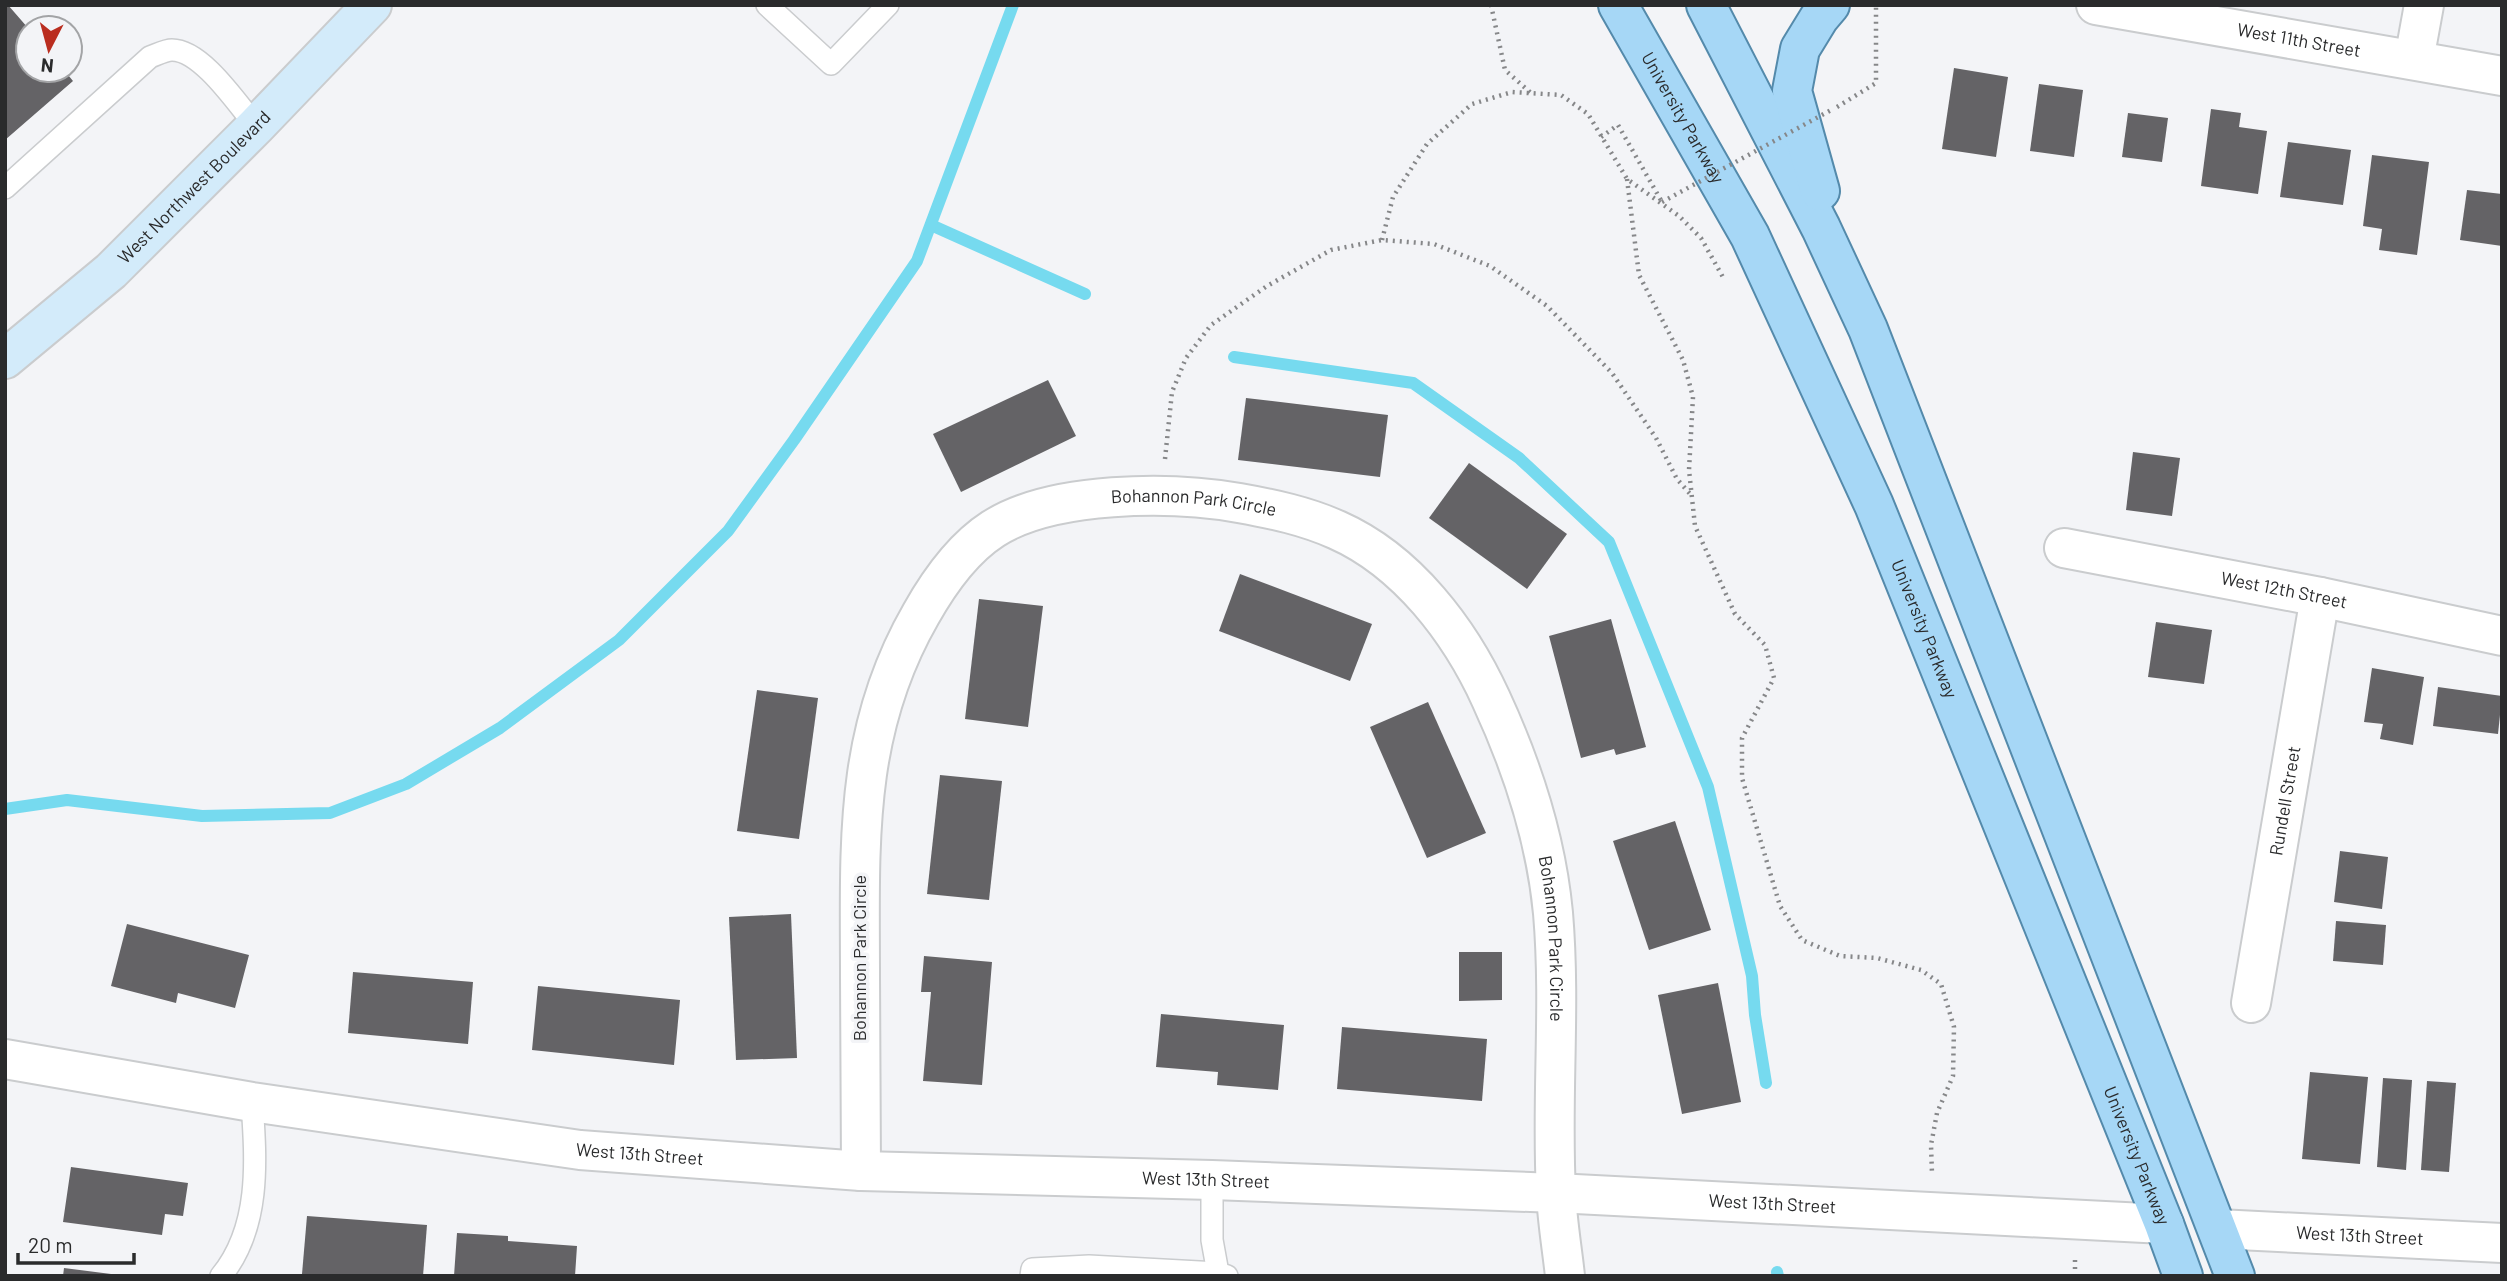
<svg xmlns="http://www.w3.org/2000/svg" width="2507" height="1281" font-family="Barlow,sans-serif">
<style>
.lines{fill:none;stroke-linecap:round;stroke-linejoin:round}
.stream{stroke:#76daef;stroke-width:12}
.building{fill:#646366}
.lane-casing{stroke:#caccce;stroke-width:24}
.street-casing{stroke:#caccce;stroke-width:42}
.secondary-casing{stroke:#caccce;stroke-width:42}
.primary-casing{stroke:#548aab;stroke-width:42}
.path{stroke:#868789;stroke-width:4.5;stroke-dasharray:2 5;stroke-linecap:butt}
.lane{stroke:#fff;stroke-width:21}
.street{stroke:#fff;stroke-width:38}
.secondary{stroke:#d3ebfa;stroke-width:38}
.primary{stroke:#a6d7f6;stroke-width:38}
.path-bridge{stroke:#868789;stroke-width:4.5;stroke-dasharray:2 5;stroke-linecap:butt}
.labels{text-anchor:middle;stroke-width:7;stroke-linejoin:round;paint-order:stroke}
.street-label{font-size:18px;fill:#2a2b2c;stroke:#f3f4f7}
</style>
<rect width="100%" height="100%" fill="#f3f4f7"/>
<g class="lines">
<g class="stream">
<path d="M931,225L1085,294"/>
<path d="M1234,357L1413,383L1519,458L1609,542L1708,787L1752,976L1755,1015L1766,1083"/>
<path d="M5,809L67,800L202,816L330,813L406,784L500,728L619,640L728,531L794,440L917,261L1013,5"/>
<path d="M1777,1272L1778,1276"/>
</g>
</g>
<g class="building">
<path d="M5,5H8L28,28V70H64L73,81L5,140Z"/>
<path d="M1954,68L2008,77L1996,157L1942,149Z"/>
<path d="M2039,84L2083,90L2074,157L2030,151Z"/>
<path d="M2211,109L2241,113L2239,127L2267,131L2258,194L2201,186Z"/>
<path d="M2128,113L2168,118L2162,162L2122,157Z"/>
<path d="M2288,142L2351,150L2343,205L2280,197Z"/>
<path d="M2372,155L2429,162L2417,255L2379,250L2382,229L2363,226Z"/>
<path d="M2467,190L2502,194V246L2460,240Z"/>
<path d="M1048,380L1076,436L961,492L933,434Z"/>
<path d="M1246,398L1388,415L1380,477L1238,460Z"/>
<path d="M2133,452L2180,458L2172,516L2126,510Z"/>
<path d="M1469,463L1567,534L1527,589L1429,518Z"/>
<path d="M1240,574L1372,624L1350,681L1219,631Z"/>
<path d="M979,599L1043,606L1028,727L965,719Z"/>
<path d="M1611,619L1646,747L1616,755L1614,749L1581,758L1549,636Z"/>
<path d="M2156,622L2212,630L2204,684L2148,677Z"/>
<path d="M2372,668L2424,677L2413,745L2380,739L2383,724L2364,722Z"/>
<path d="M2438,687L2502,696L2498,734L2433,726Z"/>
<path d="M757,690L818,698L799,839L737,831Z"/>
<path d="M1428,702L1486,833L1427,858L1370,727Z"/>
<path d="M940,775L1002,781L989,900L927,894Z"/>
<path d="M1675,821L1711,930L1649,950L1613,841Z"/>
<path d="M2340,851L2388,857L2382,909L2334,902Z"/>
<path d="M791,914L797,1058L736,1060L729,917Z"/>
<path d="M2336,921L2386,925L2383,965L2333,961Z"/>
<path d="M127,924L249,955L235,1008L178,993L176,1003L111,986Z"/>
<path d="M1459,952H1502V1000L1459,1001Z"/>
<path d="M924,956L992,962L982,1085L923,1081L931,992H921Z"/>
<path d="M353,972L473,982L468,1044L348,1033Z"/>
<path d="M1718,983L1741,1102L1682,1114L1658,995Z"/>
<path d="M538,986L680,1000L674,1065L532,1050Z"/>
<path d="M1161,1014L1284,1025L1278,1090L1217,1085L1218,1072L1156,1067Z"/>
<path d="M1342,1027L1487,1039L1482,1101L1337,1089Z"/>
<path d="M2310,1072L2368,1077L2360,1164L2302,1159Z"/>
<path d="M2383,1078L2412,1080L2406,1170L2377,1167Z"/>
<path d="M2427,1081L2456,1083L2449,1172L2421,1170Z"/>
<path d="M71,1167L188,1183L183,1216L165,1214L162,1235L63,1222Z"/>
<path d="M307,1216L427,1225L423,1276L302,1274Z"/>
<path d="M457,1233L508,1236V1241L577,1246L575,1276H454Z"/>
<path d="M64,1268L111,1274V1276H63Z"/>
</g>
<g class="lines">
<defs>
<g id="lane">
<path d="M767,5L831,64L888,5"/>
<path d="M5,188L150,57C156,55 165,50 172,50C202,50 238,105 256,126"/>
<path d="M1212,1180V1240L1218,1273L1227,1276"/>
<path d="M221,1276C261,1227 256,1161 252,1102"/>
<path d="M1031,1276L1032,1269L1089,1266L1218,1273"/>
</g>
<g id="street">
<path id="s1" d="M2096,5L2502,76"/>
<path d="M2414,60L2424,5"/>
<path id="s2" d="M2064,548L2320,597L2502,636"/>
<path id="s3" d="M2251,1003L2320,597"/>
<path id="s4" d="M5,1059L252,1102L580,1150L861,1171L1212,1180L1556,1193L2164,1224"/>
<path id="s5" d="M861,1171C861,1106 860,1041 860,976C860,844 853,732 921,614C939,582 962,549 993,529C1052,491 1171,491 1239,503C1273,509 1306,516 1337,530C1407,561 1460,631 1491,699C1522,766 1546,839 1553,913C1561,1006 1551,1100 1556,1192C1557,1220 1562,1248 1565,1276"/>
<path id="s6" d="M2218,1229L2502,1243"/>
</g>
<g id="secondary">
<path id="s7" d="M5,359L111,271L256,126L372,5"/>
</g>
<g id="primary">
<path id="s8" d="M1618,5L1750,236L1874,505L2164,1224L2183,1276"/>
<path d="M1706,5L1821,228L1868,329L2235,1276"/>
<path d="M1820,191L1792,91L1800,49L1819,18L1830,5"/>
</g>
</defs>
<use href="#lane" class="lane-casing"/>
<use href="#street" class="street-casing"/>
<use href="#secondary" class="secondary-casing"/>
<use href="#primary" class="primary-casing"/>
<g class="path">
<path d="M1491,5L1505,70L1531,93"/>
<path d="M1837,107L1876,83V5"/>
<path d="M1601,137L1618,125L1662,202"/>
<path d="M1627,179L1639,275L1683,360L1693,397L1689,470L1695,526L1735,614L1765,645L1774,678L1742,738V778L1780,906L1802,940L1840,956L1877,958L1921,970L1941,984L1954,1027L1953,1076L1937,1113L1931,1145L1932,1174"/>
<path d="M1382,240L1393,197L1427,144L1472,104L1512,92L1561,95L1588,114L1627,179L1679,216L1701,238L1724,279"/>
<path d="M1165,459L1172,392L1186,358L1211,325L1267,286L1331,250L1382,240L1434,244L1490,266L1547,306L1612,373L1656,438L1677,479L1691,495"/>
<path d="M2075,1276V1256"/>
</g>
<use href="#lane" class="lane"/>
<use href="#street" class="street"/>
<use href="#secondary" class="secondary"/>
<use href="#primary" class="primary"/>
<path class="path-bridge" d="M1662,202L1833,109"/>
</g>
<g class="labels">
<g class="street-label">
<text dy="6" stroke="none"><textPath href="#s1" startOffset="206">West 11th Street</textPath></text>
<text dy="6" stroke="none"><textPath href="#s8" startOffset="130">University Parkway</textPath></text>
<text dy="6" stroke="none"><textPath href="#s7" startOffset="256">West Northwest Boulevard</textPath></text>
<text dy="6" stroke="none"><textPath href="#s5" startOffset="886">Bohannon Park Circle</textPath></text>
<text dy="6" stroke="none"><textPath href="#s2" startOffset="224">West 12th Street</textPath></text>
<text dy="6" stroke="none"><textPath href="#s8" startOffset="696">University Parkway</textPath></text>
<text dy="6" stroke="none"><textPath href="#s3" startOffset="205">Rundell Street</textPath></text>
<text dy="6" stroke="none"><textPath href="#s5" startOffset="1516">Bohannon Park Circle</textPath></text>
<text transform="translate(860 958) rotate(-90)" y="6">Bohannon Park Circle</text>
<text dy="6" stroke="none"><textPath href="#s4" startOffset="642">West 13th Street</textPath></text>
<text dy="6" stroke="none"><textPath href="#s8" startOffset="1264">University Parkway</textPath></text>
<text dy="6" stroke="none"><textPath href="#s4" startOffset="1209">West 13th Street</textPath></text>
<text dy="6" stroke="none"><textPath href="#s4" startOffset="1776">West 13th Street</textPath></text>
<text dy="6" stroke="none"><textPath href="#s6" startOffset="142">West 13th Street</textPath></text>
</g>
</g>
<rect width="2507" height="1281" fill="none" stroke="#2a2b2c" stroke-width="14"/>
<g transform="translate(49 49) rotate(186)"><circle r="33" fill="#f3f4f7" stroke="#a3a4a6" stroke-width="2"/>
<path d="M0-5L12 26L0 18L-12 26Z" fill="#ba2d1f"/>
<text y="-10" font-size="19" font-weight="bold" text-anchor="middle" fill="#2a2b2c">N</text>
</g>
<path d="M18 1253v10h116v-10" fill="none" stroke="#2a2b2c" stroke-width="3.5"/>
<text x="28" y="1253" font-size="21" fill="#2a2b2c" stroke="#f3f4f7" stroke-width="5" paint-order="stroke">20 m</text>
</svg>
